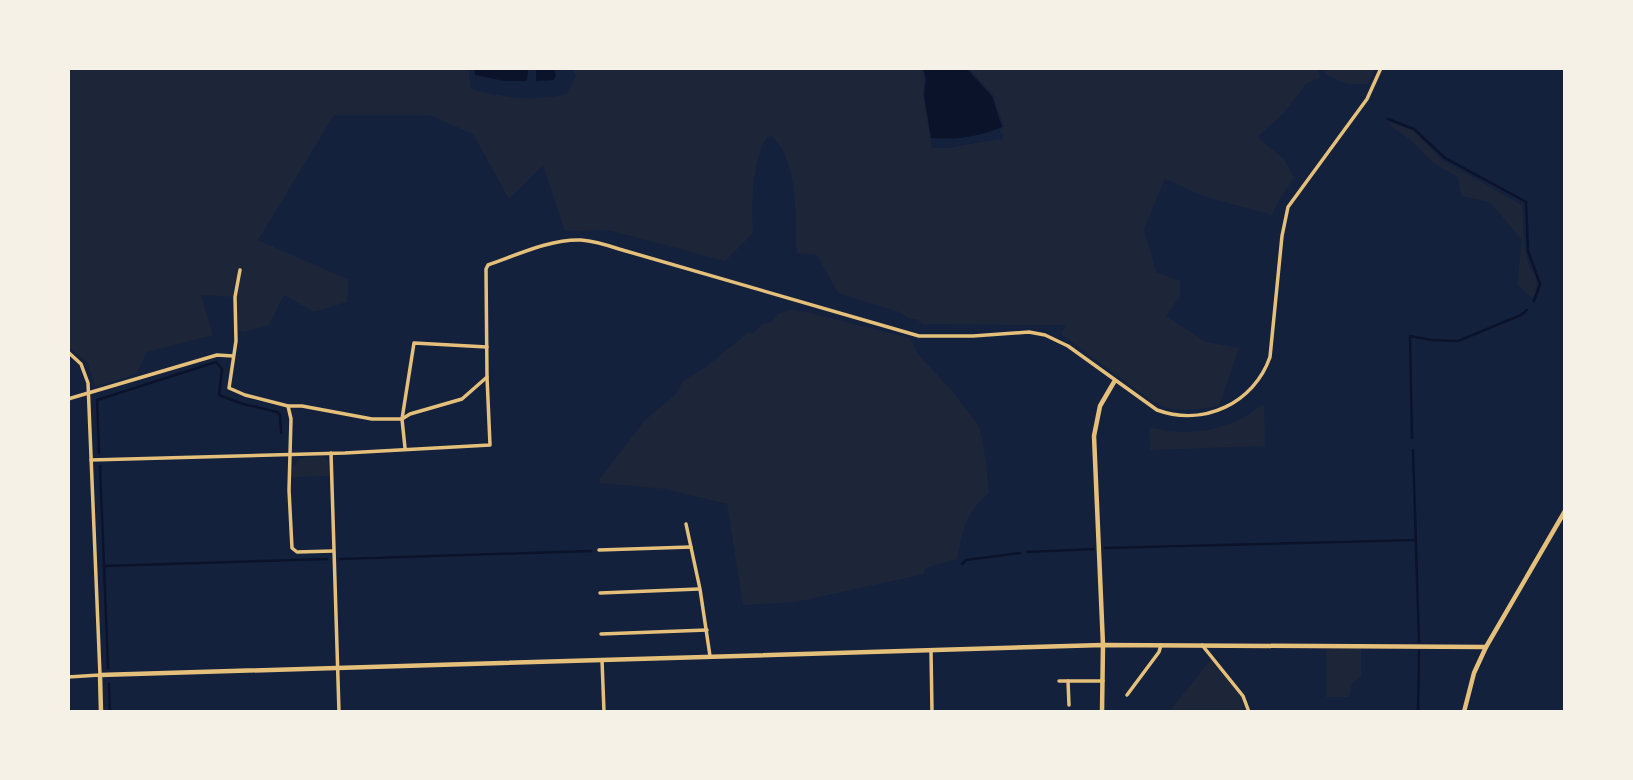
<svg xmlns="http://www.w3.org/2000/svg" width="1633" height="780" font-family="Merriweather,serif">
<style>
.green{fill:#1d2539}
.water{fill:#0b132b}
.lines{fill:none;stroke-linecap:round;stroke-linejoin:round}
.stream{stroke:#0b132b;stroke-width:2.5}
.minor{stroke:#e5c07b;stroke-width:3.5}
.tertiary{stroke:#e5c07b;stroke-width:4.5}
</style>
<rect width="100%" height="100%" fill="#14213d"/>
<g class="green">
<path d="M68,68H468L471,89C504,98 534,102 567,94L576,76L573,68H921L924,78L923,95L932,148H948L999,139L1002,141L1003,135L1000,130L1004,127L993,95L968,68H1318L1320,78L1306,84L1283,114L1257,137L1284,159L1294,178L1280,198L1272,215L1203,196L1165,179L1144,229L1156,272L1180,281V296L1166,316L1206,342L1239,348L1219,406C1194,410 1171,414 1149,399L1061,334L1067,325L922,324L917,319H911L899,312L838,293L817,255L797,253C794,216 800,164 772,136L767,137C752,162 751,204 753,233L725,261L608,230L565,231L543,165L509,199L473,134L429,115H334L258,240L349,280L347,302L314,312L284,295L269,325L243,332L238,329L236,297L201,295L213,335L147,352L136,374L95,387L88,363L68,346Z"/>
<path d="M1323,68H1375L1368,84H1347L1326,75Z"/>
<path d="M1390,123L1413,130L1442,160L1522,205L1525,249L1529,266L1537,280L1535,294L1532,298L1517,285L1522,240L1490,202L1461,196L1458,177L1433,163L1412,141L1389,125Z"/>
<path d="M793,309L910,338L918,354L953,392L980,428L986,461L989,493C966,511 962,533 957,559L925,568L924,574L796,602L743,605L727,504L665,489L600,483L599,480L645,420L675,395L683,381L703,369L748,333H753L763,324L772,322L778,314Z"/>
<path d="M1264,404L1265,446L1150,450L1149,427C1179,435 1213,433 1241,419C1249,415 1256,408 1264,404Z"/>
<path d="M323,456L328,461L329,476L292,477V468L299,459Z"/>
<path d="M1328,649H1361V676L1352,683L1349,697H1326V651Z"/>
<path d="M1213,657L1243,696L1249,712H1169Z"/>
</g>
<g class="water">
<path d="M474,68H554L556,76L554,80L536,81V70H528L527,81H504L475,75Z"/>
<path d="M923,68H966L992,96L1002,127C978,137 957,140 931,138L924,95L926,79Z"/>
</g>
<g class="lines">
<g class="stream">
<path d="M1388,119L1414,129L1445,158L1526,202L1528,251L1540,284L1534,301"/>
<path d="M1412,438L1410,336L1431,340L1458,341L1521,315L1527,310"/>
<path d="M1413,450L1419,642"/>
<path d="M99,453L97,400L216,362L222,369L219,395L243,404L277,412L280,415L281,433"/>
<path d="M100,466L104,566"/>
<path d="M1105,548L1416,540"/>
<path d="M1027,552L1094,549"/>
<path d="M340,559L591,551"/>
<path d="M962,564L966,560L1020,553"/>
<path d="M108,668L104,566L327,559"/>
<path d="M109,684L110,712"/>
<path d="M1418,712L1419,651"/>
</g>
<g class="minor">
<path d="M240,270L235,297L236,341L229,388L245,395L288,406L291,419L289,490L292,548L297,552L333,551"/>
<path d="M68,352L81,364L88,383L100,675L68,677"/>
<path d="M68,399L217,355L233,356"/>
<path d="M289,406H302L372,419H402L410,414L462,399L487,377"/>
<path d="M405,448L402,419L414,343L487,347"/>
<path d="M331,453L339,712"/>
<path d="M91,460L345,453L490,445L487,377L486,269L488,265C517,255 550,239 581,240C594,241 607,245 619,249L919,336H973L1029,332L1045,335L1068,346L1157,410C1204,427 1254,403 1270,357L1282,236L1288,207L1367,99L1381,68"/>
<path d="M686,524L700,589L710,656"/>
<path d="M599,550L691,547"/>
<path d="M600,593L699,589"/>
<path d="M601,634L707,630"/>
<path d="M1202,645L1243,696L1249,712"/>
<path d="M931,651L932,712"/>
<path d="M602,660L604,712"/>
<path d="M1059,681H1103"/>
<path d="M1068,681L1069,705"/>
<path d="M1127,695L1159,652L1161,645"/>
<path d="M1564,712L1565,711"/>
</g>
<g class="tertiary">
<path d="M101,712L100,675L1103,645L1486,647"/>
<path d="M1102,712L1103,645L1094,436L1100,406L1114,382"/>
<path d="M1464,712L1474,673L1486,647L1565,511"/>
</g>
</g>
<rect width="1633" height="780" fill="none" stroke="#f6f1e7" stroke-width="140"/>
</svg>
